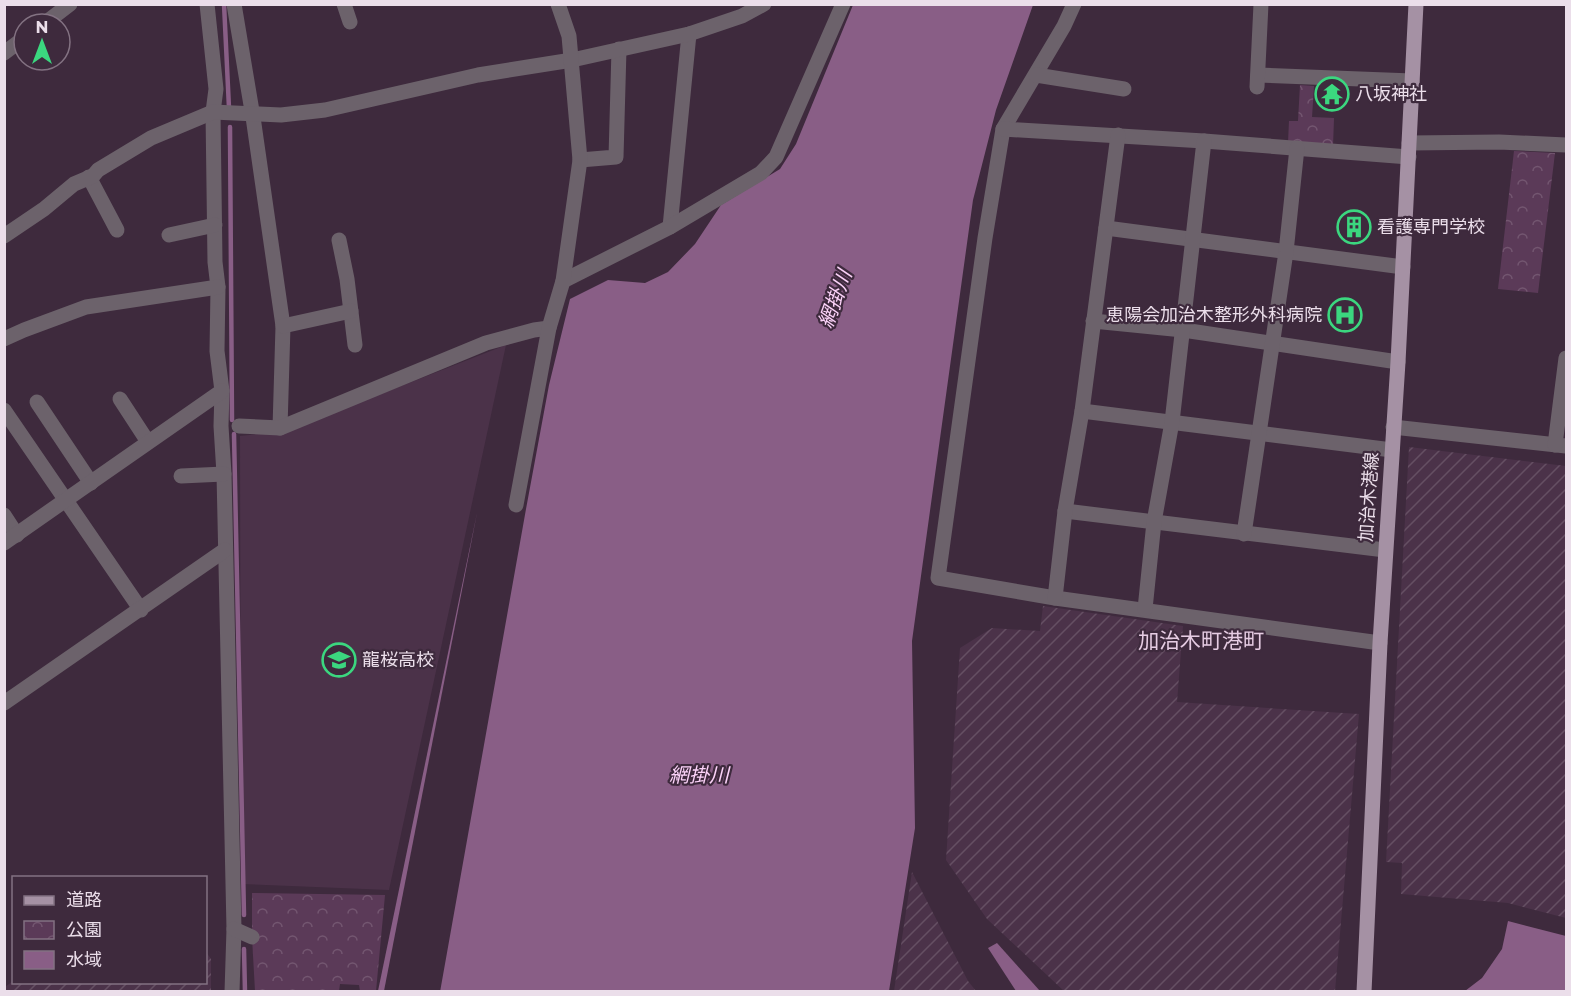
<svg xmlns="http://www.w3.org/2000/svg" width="1571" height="996" font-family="Montserrat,'Noto Sans JP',sans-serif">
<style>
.built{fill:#4b3249}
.industrial{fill:url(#industrial-furrows)}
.park{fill:url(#park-crowns)}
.water{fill:#895e86}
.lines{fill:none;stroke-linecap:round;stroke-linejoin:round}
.stream{stroke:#895e86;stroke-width:4.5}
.minor{stroke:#6c626b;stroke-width:15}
.major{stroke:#a591a4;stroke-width:15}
.labels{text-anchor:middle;stroke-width:4.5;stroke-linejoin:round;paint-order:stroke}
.poi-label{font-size:18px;fill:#ebdeea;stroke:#3e2a3d;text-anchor:start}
.street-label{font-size:18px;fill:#ebdeea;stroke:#3e2a3d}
.water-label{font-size:20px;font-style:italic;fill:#fcd3f9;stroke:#3e2a3d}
.quarter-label{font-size:21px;fill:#e6cce3;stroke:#3e2a3d}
</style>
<defs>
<pattern id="industrial-furrows" width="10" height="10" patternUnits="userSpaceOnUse" patternTransform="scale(1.5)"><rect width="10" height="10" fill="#4b3249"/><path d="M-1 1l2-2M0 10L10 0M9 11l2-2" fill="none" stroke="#654f63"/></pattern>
<pattern id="park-crowns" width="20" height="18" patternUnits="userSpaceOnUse" patternTransform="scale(1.5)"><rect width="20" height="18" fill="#5b3a58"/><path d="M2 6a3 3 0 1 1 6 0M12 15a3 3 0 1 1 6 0" fill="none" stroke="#735670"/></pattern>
</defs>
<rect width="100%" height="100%" fill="#3e2a3d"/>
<path class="built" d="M506,345L389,890L241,884L240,436L286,431Z"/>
<g class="industrial">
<path d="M1409,447L1566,466V918L1508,903L1401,894L1402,863L1386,862Z"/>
<path d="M1043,606L1183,626L1177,702L1359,714L1335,991H1064L987,919L946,860L960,648L992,628L1040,631Z"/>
<path d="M912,872L968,981L976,991H894Z"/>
<path d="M206,952L211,959V991H5V987L13,981L206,982Z"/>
</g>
<g class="park">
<path d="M1300,85L1314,86L1312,117L1334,118L1333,146L1288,143L1289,121H1298Z"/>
<path d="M1514,151L1555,153L1538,293L1498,289Z"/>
<path d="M252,893L385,895L376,991H360L359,985L340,984L339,991H255L252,937Z"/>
</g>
<g class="water">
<path d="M853,5H1033L996,110L973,200L912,641L915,828L889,991L440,992L526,509L549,385L570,299L608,280L645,283L668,272L695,244L721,205L780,169L796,144Z"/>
<path d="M477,513L384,991H378Z"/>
<path d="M1508,921L1566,936V991H1465L1482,978L1502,949Z"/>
<path d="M997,943L1040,991H1016L988,948Z"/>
</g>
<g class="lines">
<g class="stream">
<path d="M224,4L229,108"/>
<path d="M230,127L232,420"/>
<path d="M234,434L244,915"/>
<path d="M244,949L245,992"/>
</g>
<g class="minor">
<path d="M207,4L216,89L213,112L215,262L218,287L217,351L222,391L221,426L224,474L234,929L232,992"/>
<path d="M234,4L253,117L283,326L280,428"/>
<path d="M344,4L350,22"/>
<path d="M1074,4L1064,26L1003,129L985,238L938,578L1055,598L1380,643"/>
<path d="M44,24L70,4"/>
<path d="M4,53L24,38"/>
<path d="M1036,75L1124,89"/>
<path d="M1258,75L1412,81"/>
<path d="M1257,87L1261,4"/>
<path d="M1003,129L1204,141L1409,157"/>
<path d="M1409,143L1499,142L1566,145"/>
<path d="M580,160L616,157L619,49"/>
<path d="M89,177L117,230"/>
<path d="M670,227L689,34"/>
<path d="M1106,228L1403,267"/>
<path d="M169,235L215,225"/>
<path d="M4,236L44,209L74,184L93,176L98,170L151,138L213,112L281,115L325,110L478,75L572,60L689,34L742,16L764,4"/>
<path d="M339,240L347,279L355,345"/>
<path d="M563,281L670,227L761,173L776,157L843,4"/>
<path d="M1093,321L1183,330L1398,362"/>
<path d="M283,326L351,311"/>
<path d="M4,339L24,330L86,307L218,287"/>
<path d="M120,399L148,442"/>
<path d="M37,402L91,483"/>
<path d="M4,410L141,610"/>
<path d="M1082,411L1392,450"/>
<path d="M239,426L280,428L486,343L534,330L549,328"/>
<path d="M1393,427L1566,446"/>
<path d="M1555,445L1566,358"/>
<path d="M181,476L224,474"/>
<path d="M516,505L549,328L563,281L580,160L569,36L558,4"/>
<path d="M1065,511L1385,550"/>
<path d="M4,515L17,535"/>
<path d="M1244,534L1286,252L1297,148"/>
<path d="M4,543L222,391"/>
<path d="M1055,598L1065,511L1082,411L1118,135"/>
<path d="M1145,609L1154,522L1172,422L1204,141"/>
<path d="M4,703L225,550"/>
<path d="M234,929L252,937"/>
</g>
<path class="major" d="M1364,992L1380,643L1398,362L1416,4"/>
</g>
<defs>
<symbol id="temple-ring" viewBox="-11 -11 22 22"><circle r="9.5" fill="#3e2a3d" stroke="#3bd77f" stroke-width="1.5"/><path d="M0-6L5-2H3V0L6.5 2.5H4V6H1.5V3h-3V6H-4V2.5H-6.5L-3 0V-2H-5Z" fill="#3bd77f"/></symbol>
<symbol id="building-ring" viewBox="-11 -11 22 22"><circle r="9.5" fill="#3e2a3d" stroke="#3bd77f" stroke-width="1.5"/><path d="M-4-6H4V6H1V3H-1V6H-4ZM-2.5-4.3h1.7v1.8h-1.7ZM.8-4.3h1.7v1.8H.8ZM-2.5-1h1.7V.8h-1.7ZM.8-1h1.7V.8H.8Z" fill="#3bd77f"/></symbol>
<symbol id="hospital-ring" viewBox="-11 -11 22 22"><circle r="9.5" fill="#3e2a3d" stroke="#3bd77f" stroke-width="1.5"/><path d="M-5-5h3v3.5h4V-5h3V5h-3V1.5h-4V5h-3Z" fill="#3bd77f"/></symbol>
<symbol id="school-ring" viewBox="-11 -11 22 22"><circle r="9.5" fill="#3e2a3d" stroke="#3bd77f" stroke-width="1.5"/><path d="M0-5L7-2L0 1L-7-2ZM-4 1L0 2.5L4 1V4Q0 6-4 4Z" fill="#3bd77f"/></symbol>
</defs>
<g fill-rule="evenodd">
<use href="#temple-ring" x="1313" y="75" width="38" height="38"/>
<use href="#building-ring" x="1335" y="208" width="38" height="38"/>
<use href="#hospital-ring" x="1326" y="296" width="38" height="38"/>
<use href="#school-ring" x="320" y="641" width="38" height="38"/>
</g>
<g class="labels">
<g class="poi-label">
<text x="1355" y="100">八坂神社</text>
<text x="1377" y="233">看護専門学校</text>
<text x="1322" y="321" text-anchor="end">恵陽会加治木整形外科病院</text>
<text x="362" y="666">龍桜高校</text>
</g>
<g class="street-label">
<text transform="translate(1369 497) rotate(-86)" y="6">加治木港線</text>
</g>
<g class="water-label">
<text transform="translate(835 299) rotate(-70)" y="7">網掛川</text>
<text x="699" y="782">網掛川</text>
</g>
<g class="quarter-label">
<text x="1201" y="648">加治木町港町</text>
</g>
</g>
<rect width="1571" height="996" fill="none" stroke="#ebdeea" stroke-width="12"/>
<rect x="12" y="876" width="195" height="108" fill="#3e2a3d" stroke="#837282" stroke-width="1.5"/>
<rect x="24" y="896" width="30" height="9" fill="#a591a4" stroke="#837282" stroke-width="1.5"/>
<text x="66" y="906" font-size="18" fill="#ebdeea">道路</text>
<rect x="24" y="921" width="30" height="18" fill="url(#park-crowns)" stroke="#837282" stroke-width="1.5"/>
<text x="66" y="936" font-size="18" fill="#ebdeea">公園</text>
<rect x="24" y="951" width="30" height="18" fill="#895e86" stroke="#837282" stroke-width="1.5"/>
<text x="66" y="966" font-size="18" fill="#ebdeea">水域</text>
<g transform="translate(42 42)"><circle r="28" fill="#3e2a3d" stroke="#837282" stroke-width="1.5"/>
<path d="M0-4.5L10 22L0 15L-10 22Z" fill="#3bd77f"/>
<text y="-9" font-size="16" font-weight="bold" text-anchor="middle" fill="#ebdeea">N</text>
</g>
</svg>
